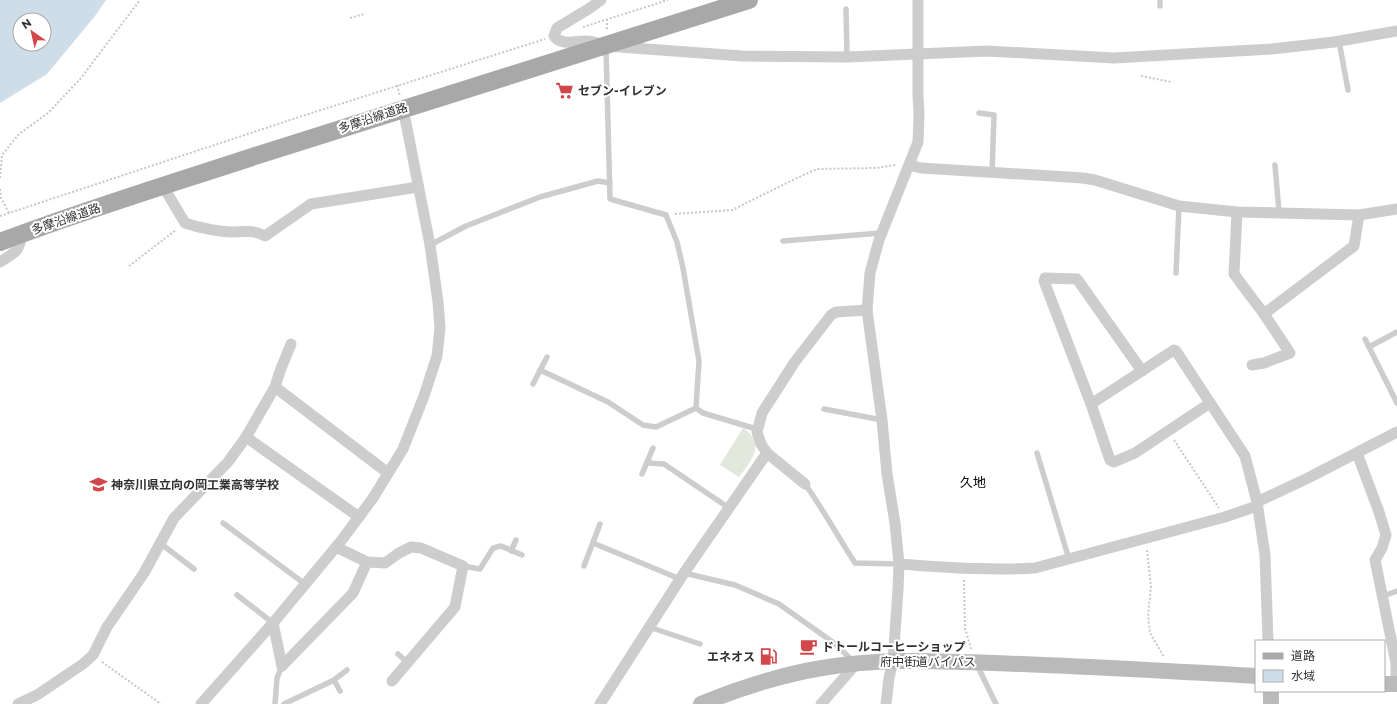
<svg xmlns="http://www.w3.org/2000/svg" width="1397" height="704" font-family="Montserrat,'Noto Sans JP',sans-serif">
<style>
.green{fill:#e3e8dd}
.water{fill:#cfdde9;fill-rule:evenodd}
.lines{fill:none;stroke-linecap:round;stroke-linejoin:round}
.path{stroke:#c7c7c7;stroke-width:2;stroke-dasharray:2 2;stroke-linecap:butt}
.lane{stroke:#cdcdcd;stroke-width:5.5}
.street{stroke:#cdcdcd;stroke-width:11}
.secondary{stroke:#bababa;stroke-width:16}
.primary{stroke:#a8a8a8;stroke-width:18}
.labels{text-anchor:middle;stroke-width:4;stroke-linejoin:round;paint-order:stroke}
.poi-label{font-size:12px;font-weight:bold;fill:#303030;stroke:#fff;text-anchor:start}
.street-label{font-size:12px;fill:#303030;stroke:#fff}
.neighbourhood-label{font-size:13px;fill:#000;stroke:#fff}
</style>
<rect width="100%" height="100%" fill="#fff"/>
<path class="green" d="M743,428C767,444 751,461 739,477L720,465Z"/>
<path class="water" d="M0,0H106L95,16L47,74L0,103ZM20,20H44V44H20Z"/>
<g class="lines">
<g class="path">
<path d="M350,18L364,14"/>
<path d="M583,27L668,0"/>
<path d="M607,29V19"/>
<path d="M1141,76L1171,82"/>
<path d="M397,85L400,96"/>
<path d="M0,178L2,155L19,134L48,113L81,78L140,0"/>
<path d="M0,189L1,198L9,213"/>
<path d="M675,214L732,210L801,176L817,169L876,168L896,165"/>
<path d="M0,216L296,118L545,39"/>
<path d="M129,266L176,230"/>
<path d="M1174,440L1219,508"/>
<path d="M1147,550L1151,587L1148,616L1150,633L1164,657"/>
<path d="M964,580L965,628L971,649"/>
<path d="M102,662L161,704"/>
</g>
<g class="lane">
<path d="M1160,6V0"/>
<path d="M846,9L847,57"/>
<path d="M1339,41L1348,90"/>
<path d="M606,48L610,199L666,215L677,242L683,268L699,361L696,408L703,413L753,428L757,432"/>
<path d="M979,113L994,115L992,173"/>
<path d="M1275,165L1279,212"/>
<path d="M783,241L881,233"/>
<path d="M430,245L466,226L540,197L598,181L610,183"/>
<path d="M1176,273L1179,206"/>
<path d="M1365,339L1397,403"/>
<path d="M1369,347L1397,332"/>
<path d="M540,370L608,402L643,425L656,427L696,408"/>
<path d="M533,384L547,357"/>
<path d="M824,409L882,420"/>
<path d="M1037,453L1069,559"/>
<path d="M647,463L664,464L729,508"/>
<path d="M642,474L653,448"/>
<path d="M805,484C823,509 838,537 855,563L899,564"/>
<path d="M223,523L305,584"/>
<path d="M160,543L194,569"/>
<path d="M593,543L680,579"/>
<path d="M511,551L516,540"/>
<path d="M463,566L480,569L493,548L501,546L522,555"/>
<path d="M584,566L600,524"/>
<path d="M684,573L735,585L779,604L834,643L854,662"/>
<path d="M237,595L273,623"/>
<path d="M1383,596L1397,591"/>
<path d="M649,627L700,644"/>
<path d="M398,654L408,663"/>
<path d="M977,665L996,704"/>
<path d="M334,680L340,691"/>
<path d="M275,704L277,678L282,666"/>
<path d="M284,704L334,680L347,670"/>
</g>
<g class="street">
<path d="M601,0L590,8L557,28L554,36C562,47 577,40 588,41C593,41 600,44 606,46L742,56L847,57L987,51L1114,58L1272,49L1334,42L1397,31"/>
<path d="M909,165L921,168L1083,178L1095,180L1179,206L1237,212L1359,215L1397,209"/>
<path d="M163,186L185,223C200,228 215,231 231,232C244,232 252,229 265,236L311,204L418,187"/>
<path d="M1237,212L1234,274L1264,314L1290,353L1264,363L1252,365"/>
<path d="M0,262C15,252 19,253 22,234"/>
<path d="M1264,314L1354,246L1359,215"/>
<path d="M1142,371L1077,279L1045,278L1044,281L1091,404L1110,460L1114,462L1135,453L1210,403"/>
<path d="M275,387L388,473"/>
<path d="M1091,404L1174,350L1176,351L1245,456L1257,502L1265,555L1268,641"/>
<path d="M246,437L359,517"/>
<path d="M1357,453L1379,512L1386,535L1382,548L1375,560L1396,663V684"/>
<path d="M805,484L767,453L761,444L757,432L762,413L794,363L831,315L836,312L867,310"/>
<path d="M1257,502L1308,478L1397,432"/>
<path d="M367,562L385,563L399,553L411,547L421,548L463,566L455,607L392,681"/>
<path d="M899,564C944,567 989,571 1035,568L1225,517L1257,506"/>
<path d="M273,623L282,666"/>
<path d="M282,666L353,593L367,562L336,547"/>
<path d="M18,704L37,695L83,664L93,655L107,627L144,573L174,518L228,462L246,437L275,387L280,371L291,344"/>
<path d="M201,704L273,623L341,541L373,498L403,449L424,396L437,356L440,328L438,302L430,245L403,108"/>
<path d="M600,704L684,573L767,453"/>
<path d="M821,704L856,664"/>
<path d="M886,704L889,678L893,661L898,590L899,564L895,523L887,474L882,420L867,310L870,273L879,240L918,142L919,114L918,95V0"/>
</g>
<g class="secondary">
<path d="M1384,684H1397"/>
<path d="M1271,691V704"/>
<path d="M701,704C740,688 780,675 822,668C879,658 937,661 994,663C1081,666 1169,671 1256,676"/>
</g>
<path class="primary" d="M0,242C84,210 170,184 255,156C419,103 584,53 749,0"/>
</g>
<defs>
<symbol id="supermarket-bare" viewBox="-9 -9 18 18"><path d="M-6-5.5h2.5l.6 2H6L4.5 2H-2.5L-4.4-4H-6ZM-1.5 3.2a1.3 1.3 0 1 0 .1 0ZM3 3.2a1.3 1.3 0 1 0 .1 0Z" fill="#d2484a" stroke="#fff" stroke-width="2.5" paint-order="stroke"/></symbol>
<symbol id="school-bare" viewBox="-9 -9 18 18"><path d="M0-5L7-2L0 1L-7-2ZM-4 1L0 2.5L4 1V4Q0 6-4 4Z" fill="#d2484a" stroke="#fff" stroke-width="2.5" paint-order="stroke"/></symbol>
<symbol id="cafe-bare" viewBox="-9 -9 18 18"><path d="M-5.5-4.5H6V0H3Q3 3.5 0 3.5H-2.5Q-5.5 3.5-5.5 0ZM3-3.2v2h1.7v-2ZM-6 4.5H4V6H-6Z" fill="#d2484a" stroke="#fff" stroke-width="2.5" paint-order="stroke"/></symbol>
<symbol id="fuel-bare" viewBox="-9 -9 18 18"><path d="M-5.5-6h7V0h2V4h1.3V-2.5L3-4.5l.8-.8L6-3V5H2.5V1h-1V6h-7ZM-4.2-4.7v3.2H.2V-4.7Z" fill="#d2484a" stroke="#fff" stroke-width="2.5" paint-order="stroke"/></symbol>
</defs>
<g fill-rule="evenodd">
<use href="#supermarket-bare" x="552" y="78" width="25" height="25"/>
<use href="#school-bare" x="86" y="472" width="25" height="25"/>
<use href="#cafe-bare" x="796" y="634" width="25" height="25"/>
<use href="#fuel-bare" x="756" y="644" width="25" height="25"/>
</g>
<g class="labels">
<g class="poi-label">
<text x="578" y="95">セブン-イレブン</text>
<text x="111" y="489">神奈川県立向の岡工業高等学校</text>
<text x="822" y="651">ドトールコーヒーショップ</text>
<text x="755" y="661" text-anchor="end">エネオス</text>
</g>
<g class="street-label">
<text transform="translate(373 118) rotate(-18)" y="4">多摩沿線道路</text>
<text transform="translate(66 219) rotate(-19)" y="4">多摩沿線道路</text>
<text x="928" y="666">府中街道バイパス</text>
</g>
<g class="neighbourhood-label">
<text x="973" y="487">久地</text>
</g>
</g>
<rect x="1255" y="640" width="130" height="52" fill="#ffffff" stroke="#acacac"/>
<rect x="1263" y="653" width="20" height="6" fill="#a8a8a8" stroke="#acacac"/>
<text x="1291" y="660" font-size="12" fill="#303030">道路</text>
<rect x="1263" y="670" width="20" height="12" fill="#cfdde9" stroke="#acacac"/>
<text x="1291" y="680" font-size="12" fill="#303030">水域</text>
<g transform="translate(32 32) rotate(326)"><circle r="19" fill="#ffffff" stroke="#acacac"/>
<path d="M0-3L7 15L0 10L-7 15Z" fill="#d2484a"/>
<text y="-6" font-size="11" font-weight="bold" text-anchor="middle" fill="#303030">N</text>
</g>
</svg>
